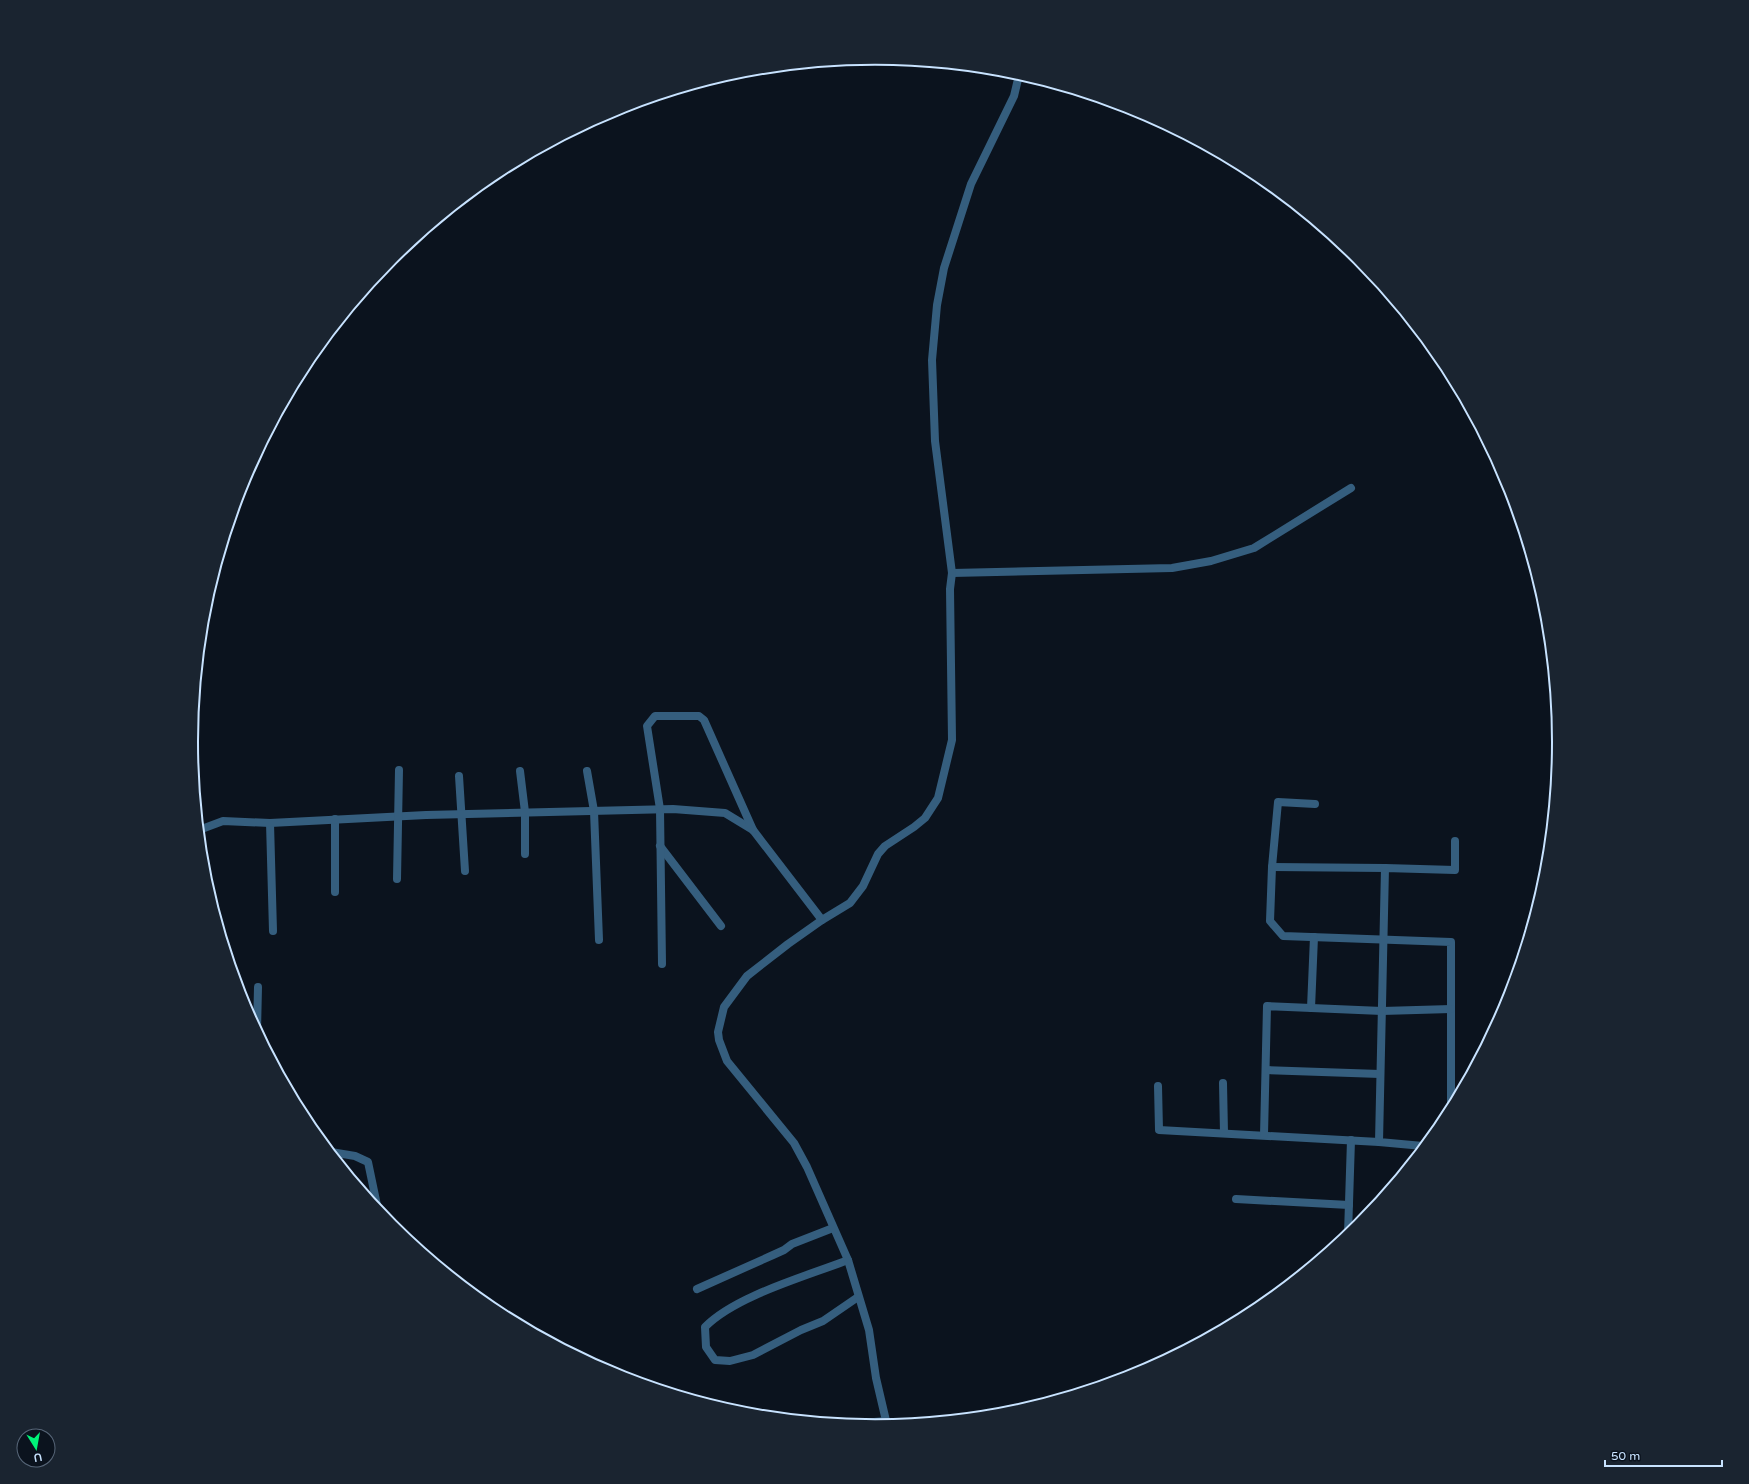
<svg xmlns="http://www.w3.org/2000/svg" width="1749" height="1484" font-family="'Varela Round',sans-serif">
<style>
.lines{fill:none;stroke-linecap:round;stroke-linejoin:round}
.street{stroke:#355e7e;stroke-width:8}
.rim{fill:none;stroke:#c8e3ff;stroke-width:2}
</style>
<rect width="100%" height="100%" fill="#0b131e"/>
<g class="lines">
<g class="street">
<path d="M952,573L1172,568L1211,561L1254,548L1351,488"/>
<path d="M520,771L525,812V854"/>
<path d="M587,771L594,811L599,940"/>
<path d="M459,776L465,871"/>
<path d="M1315,804L1278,802L1272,867L1270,921L1283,936L1451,942V1108"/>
<path d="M335,819V892"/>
<path d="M270,823L273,931"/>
<path d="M199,830L223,821L270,823L426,815L673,809L725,813L753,830L822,920"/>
<path d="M660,846L721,926"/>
<path d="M1272,867L1385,868"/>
<path d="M397,879L399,770"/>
<path d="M662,964L660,809L647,726L655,716H699L704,720L753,830"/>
<path d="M1311,1008L1314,937"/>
<path d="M257,1031L258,987"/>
<path d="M1266,1070L1380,1074"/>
<path d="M1223,1083L1224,1133"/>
<path d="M1158,1086L1159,1130L1379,1142"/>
<path d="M1264,1135L1267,1006L1382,1011L1451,1009"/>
<path d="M1423,1146L1379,1142L1385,868L1455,870V841"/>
<path d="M331,1152L355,1156L368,1162L378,1210"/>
<path d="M1236,1199L1349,1205"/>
<path d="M1348,1234L1351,1140"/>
<path d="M848,1260C807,1276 735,1296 705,1327L706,1347L715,1360L730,1361L753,1355L801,1330L823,1321L858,1297"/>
<path d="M697,1289L773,1255L784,1250L792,1244L833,1228"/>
<path d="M850,1424L886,1421"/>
<path d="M887,1425L876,1378L869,1330L848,1260L807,1167L794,1143L727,1061L719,1040L718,1032L724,1007L747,976L788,944L822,920L850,903L863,886L878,854L885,846L914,827L925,818L938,798L952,740L950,589L952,573L935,441L932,360L937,305L944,268L971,184L1014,96L1019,75"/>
</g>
</g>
<path d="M0 0H1749V1484H0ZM198 742a677 677 0 1 1 1354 0a677 677 0 1 1-1354 0Z" fill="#1a2430" fill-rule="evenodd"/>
<path class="rim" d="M198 742a677 677 0 1 1 1354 0a677 677 0 1 1-1354 0Z"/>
<g transform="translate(36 1448) rotate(169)"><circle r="19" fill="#0b131e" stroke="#576678"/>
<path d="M0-3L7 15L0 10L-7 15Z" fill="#00f378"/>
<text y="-6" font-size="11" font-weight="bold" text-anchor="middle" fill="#c8e3ff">U</text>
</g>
<path d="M1605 1460v6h117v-6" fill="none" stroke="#c8e3ff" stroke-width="2"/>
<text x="1611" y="1460" font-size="12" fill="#c8e3ff" stroke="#0b131e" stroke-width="3" paint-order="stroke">50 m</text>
</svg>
